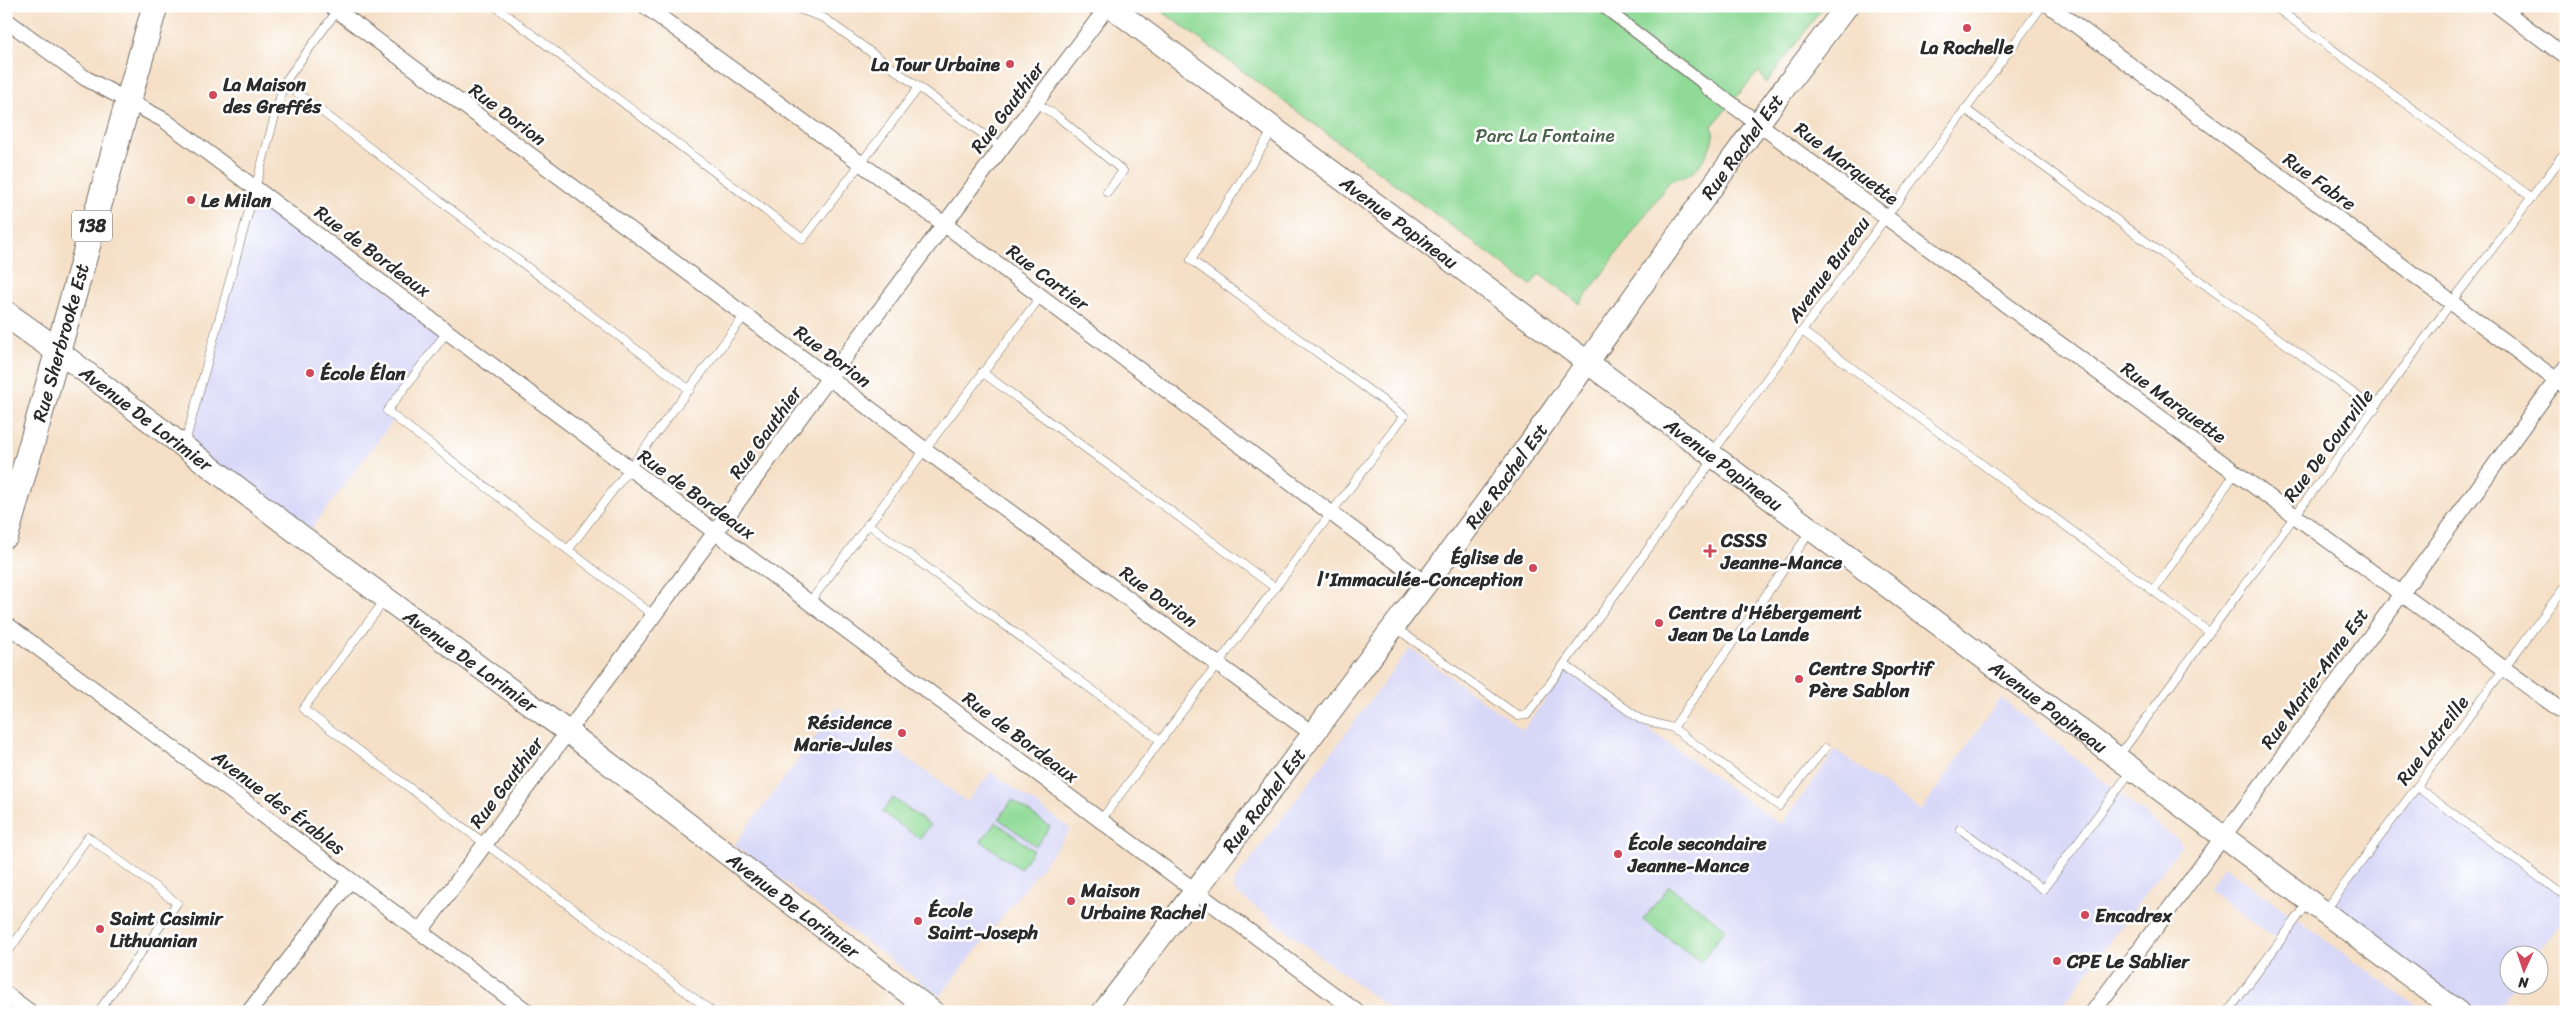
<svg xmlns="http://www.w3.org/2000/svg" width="2572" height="1018" font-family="Sriracha,sans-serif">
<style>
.built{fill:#d7d7f8}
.green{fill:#8fda96;stroke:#5d8260}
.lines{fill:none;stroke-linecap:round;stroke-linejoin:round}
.service-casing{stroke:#726a62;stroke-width:9}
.pedestrian-casing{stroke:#726a62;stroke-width:13}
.minor-casing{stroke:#726a62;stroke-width:17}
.secondary-casing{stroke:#726a62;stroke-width:24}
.primary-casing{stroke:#726a62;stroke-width:27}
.service{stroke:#fff;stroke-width:8}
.pedestrian{stroke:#fff;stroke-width:11}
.minor{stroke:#fff;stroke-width:15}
.secondary{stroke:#fff;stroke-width:22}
.primary{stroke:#fff;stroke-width:25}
.poi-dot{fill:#d1495b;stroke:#fff;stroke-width:2}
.labels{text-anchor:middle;stroke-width:5;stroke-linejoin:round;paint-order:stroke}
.shield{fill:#fff;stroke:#6b6b6b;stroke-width:1}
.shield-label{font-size:18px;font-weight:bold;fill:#2b2b2b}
.poi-label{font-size:19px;font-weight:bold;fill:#2b2b2b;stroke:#fff;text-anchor:start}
.street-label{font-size:19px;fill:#2b2b2b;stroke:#fff}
.park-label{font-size:19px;fill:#49604b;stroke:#fff}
</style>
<rect width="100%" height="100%" fill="#fff"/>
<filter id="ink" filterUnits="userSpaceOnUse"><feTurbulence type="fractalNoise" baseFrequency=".02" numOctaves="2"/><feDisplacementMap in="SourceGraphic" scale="10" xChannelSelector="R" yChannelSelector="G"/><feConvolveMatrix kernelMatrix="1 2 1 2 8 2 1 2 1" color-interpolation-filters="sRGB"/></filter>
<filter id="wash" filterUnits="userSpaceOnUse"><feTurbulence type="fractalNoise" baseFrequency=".0096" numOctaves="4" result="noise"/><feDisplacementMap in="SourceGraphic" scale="20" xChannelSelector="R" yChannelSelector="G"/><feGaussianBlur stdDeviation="1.12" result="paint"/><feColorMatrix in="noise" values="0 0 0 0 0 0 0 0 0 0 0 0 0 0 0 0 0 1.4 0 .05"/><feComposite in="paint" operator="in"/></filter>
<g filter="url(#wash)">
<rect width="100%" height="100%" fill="#f5e0c7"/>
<g class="built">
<path d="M256,187L444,335L388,410L396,417L304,538L185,446Z"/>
<path d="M1410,648L1523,730L1567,670L1781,825L1836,750L1921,811L2001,698L2182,844L2058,1012H1394L1234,891L1233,883Z"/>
<path d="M838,707L967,802L991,772L1071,829L940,996L734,845Z"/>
<path d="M2417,787L2566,897V917L2536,955L2510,956V986H2514L2494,1012H2460L2323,913Z"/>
<path d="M2224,866L2424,1012H2225L2276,940L2207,889Z"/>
</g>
<g class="green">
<path d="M1155,6H1824L1766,83L1759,71L1712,126C1718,140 1701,167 1689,175C1683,178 1676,178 1670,181L1580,304L1539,274L1531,285Z"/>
<path d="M893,798L930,825L920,839L882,812Z"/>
<path d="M1012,800L1050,827L1036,846L999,819Z"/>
<path d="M996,822L1033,850L1020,869L981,841Z"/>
<path d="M1669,886L1725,928L1701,962L1643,920Z"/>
</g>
</g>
<g filter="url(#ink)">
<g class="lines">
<defs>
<g id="service">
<path d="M495,6L803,239L919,87"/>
<path d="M791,6L824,18L1002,148"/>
<path d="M2274,6L2531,197"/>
<path d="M284,83L690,390"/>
<path d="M1036,103L1057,116L1123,171L1107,192"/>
<path d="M1965,109L2375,409"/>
<path d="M1802,331L2209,632"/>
<path d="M447,332L387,411L653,615"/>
<path d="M982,372L1274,587"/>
<path d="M185,443L284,83L337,11"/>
<path d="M1712,453L2042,6"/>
<path d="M868,524L1160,740"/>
<path d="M1810,532L1673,728L1779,806L1825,748"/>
<path d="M568,550L745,315"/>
<path d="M2153,591L2236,472"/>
<path d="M385,600L303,709L713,1012"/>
<path d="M809,603L1041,296"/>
<path d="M1396,628L1518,716L1527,715L1713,460"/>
<path d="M1565,665L1640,719L1673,728"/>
<path d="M2118,757L2451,303L2566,152"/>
<path d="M2417,787L2566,897"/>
<path d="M1100,821L1404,416L1191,260L1273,130"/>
<path d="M1960,829L2043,889L2131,771"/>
<path d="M2325,911L2566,585"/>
<path d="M6,955L88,837L177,903L98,1012"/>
<path d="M2228,1012L2308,903"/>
</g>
<path id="pedestrian" d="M1602,6L1708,87"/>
<g id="minor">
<path d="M331,6L924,449L1313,734"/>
<path d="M645,6L944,224L1426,584"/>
<path d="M2050,6L2566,387"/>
<path d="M2498,6L2566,57"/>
<path d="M6,20L85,78L164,120L1357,1012"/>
<path d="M1708,87L2566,714"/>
<path d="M6,624L528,1012"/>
<path d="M420,932L829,378L1108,6"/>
<path d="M6,994L30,1012"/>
<path d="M249,1012L350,880"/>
<path d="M2093,1012L2317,710L2566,367"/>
</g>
<g id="secondary">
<path id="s1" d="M1110,6L2458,1012"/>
<path id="s2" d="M58,351L304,538L568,732L933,1012"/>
<path id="s3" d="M1103,1012C1188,902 1270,791 1353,681C1421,590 1490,500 1555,408C1651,273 1745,137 1847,6"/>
</g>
<g id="primary">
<path d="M6,314L58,351"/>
<path id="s4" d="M6,535L155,6"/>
</g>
</defs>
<use href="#service" class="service-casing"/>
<use href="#pedestrian" class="pedestrian-casing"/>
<use href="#minor" class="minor-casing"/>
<use href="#secondary" class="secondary-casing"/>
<use href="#primary" class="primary-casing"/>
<use href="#service" class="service"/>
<use href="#pedestrian" class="pedestrian"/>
<use href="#minor" class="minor"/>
<use href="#secondary" class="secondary"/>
<use href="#primary" class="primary"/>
</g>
</g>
<g class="poi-dot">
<circle cx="1967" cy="28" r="5"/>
<circle cx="1010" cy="64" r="5"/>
<circle cx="213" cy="95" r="5"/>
<circle cx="191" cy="200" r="5"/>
<circle cx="310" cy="373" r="5"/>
<path d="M1707.5 543.5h5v5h5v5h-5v5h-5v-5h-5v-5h5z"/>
<circle cx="1533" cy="568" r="5"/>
<circle cx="1659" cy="623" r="5"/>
<circle cx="1799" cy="679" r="5"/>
<circle cx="902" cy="733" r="5"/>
<circle cx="1618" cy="854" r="5"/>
<circle cx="1071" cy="901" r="5"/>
<circle cx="2085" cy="915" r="5"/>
<circle cx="918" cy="921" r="5"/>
<circle cx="100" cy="929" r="5"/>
<circle cx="2057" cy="961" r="5"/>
</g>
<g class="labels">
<rect class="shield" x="72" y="210.5" width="40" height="31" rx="4"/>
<g class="shield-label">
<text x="92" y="232">138</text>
</g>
<g class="poi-label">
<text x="1967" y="54" text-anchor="middle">La Rochelle</text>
<text x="1000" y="71" text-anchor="end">La Tour Urbaine</text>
<text x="223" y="91">La Maison<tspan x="223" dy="22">des Greffés</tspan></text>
<text x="201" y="207">Le Milan</text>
<text x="320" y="380">École Élan</text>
<text x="1721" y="547">CSSS<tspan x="1721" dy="22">Jeanne-Mance</tspan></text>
<text x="1523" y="564" text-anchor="end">Église de<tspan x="1523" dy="22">l'Immaculée-Conception</tspan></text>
<text x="1669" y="619">Centre d'Hébergement<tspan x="1669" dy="22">Jean De La Lande</tspan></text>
<text x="1809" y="675">Centre Sportif<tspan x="1809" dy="22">Père Sablon</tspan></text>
<text x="892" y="729" text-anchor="end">Résidence<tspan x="892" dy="22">Marie-Jules</tspan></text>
<text x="1628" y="850">École secondaire<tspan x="1628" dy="22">Jeanne-Mance</tspan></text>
<text x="1081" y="897">Maison<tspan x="1081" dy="22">Urbaine Rachel</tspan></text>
<text x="928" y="917">École<tspan x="928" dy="22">Saint-Joseph</tspan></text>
<text x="2095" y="922">Encadrex</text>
<text x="110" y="925">Saint Casimir<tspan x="110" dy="22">Lithuanian</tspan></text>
<text x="2067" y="968">CPE Le Sablier</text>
</g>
<g class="street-label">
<text transform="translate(1007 107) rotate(-53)" y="7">Rue Gauthier</text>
<text transform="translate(508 114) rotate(37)" y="7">Rue Dorion</text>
<text dy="7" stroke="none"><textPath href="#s3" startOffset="1076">Rue Rachel Est</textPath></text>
<text transform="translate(1847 163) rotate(37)" y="7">Rue Marquette</text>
<text transform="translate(2320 181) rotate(36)" y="7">Rue Fabre</text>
<text dy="7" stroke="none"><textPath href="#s1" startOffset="361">Avenue Papineau</textPath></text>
<text transform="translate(373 251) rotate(37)" y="7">Rue de Bordeaux</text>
<text transform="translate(1828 269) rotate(-54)" y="7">Avenue Bureau</text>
<text transform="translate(1048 277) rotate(37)" y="7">Rue Cartier</text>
<text dy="7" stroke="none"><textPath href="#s4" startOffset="200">Rue Sherbrooke Est</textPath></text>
<text transform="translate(833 356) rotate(37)" y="7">Rue Dorion</text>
<text transform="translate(2174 402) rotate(36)" y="7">Rue Marquette</text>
<text dy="7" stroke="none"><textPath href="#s2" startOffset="111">Avenue De Lorimier</textPath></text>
<text transform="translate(765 432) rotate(-54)" y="7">Rue Gauthier</text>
<text transform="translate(2328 445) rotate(-53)" y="7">Rue De Courville</text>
<text dy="7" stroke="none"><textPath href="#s1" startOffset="766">Avenue Papineau</textPath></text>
<text dy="7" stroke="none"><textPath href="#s3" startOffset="671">Rue Rachel Est</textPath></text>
<text transform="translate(697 494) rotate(36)" y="7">Rue de Bordeaux</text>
<text transform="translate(1159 596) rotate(36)" y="7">Rue Dorion</text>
<text dy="7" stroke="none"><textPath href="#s2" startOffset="516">Avenue De Lorimier</textPath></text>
<text transform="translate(2314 678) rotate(-54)" y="7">Rue Marie-Anne Est</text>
<text dy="7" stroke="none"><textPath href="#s1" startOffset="1171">Avenue Papineau</textPath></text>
<text transform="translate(1021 737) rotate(37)" y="7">Rue de Bordeaux</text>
<text transform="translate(2432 740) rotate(-53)" y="7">Rue Latreille</text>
<text transform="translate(506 782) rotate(-53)" y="7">Rue Gauthier</text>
<text dy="7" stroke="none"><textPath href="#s3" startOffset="266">Rue Rachel Est</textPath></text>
<text transform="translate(279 802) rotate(37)" y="7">Avenue des Érables</text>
<text dy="7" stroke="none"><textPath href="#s2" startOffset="921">Avenue De Lorimier</textPath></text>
</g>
<g class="park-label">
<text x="1545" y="142">Parc La Fontaine</text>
</g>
</g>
<rect width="2572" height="1018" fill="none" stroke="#fff" stroke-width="25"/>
<g transform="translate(2524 970) rotate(183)"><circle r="24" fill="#ffffff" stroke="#aaaaaa"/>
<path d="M0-4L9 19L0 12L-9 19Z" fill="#d1495b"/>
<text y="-8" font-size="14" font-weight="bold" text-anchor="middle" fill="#2b2b2b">N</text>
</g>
</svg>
